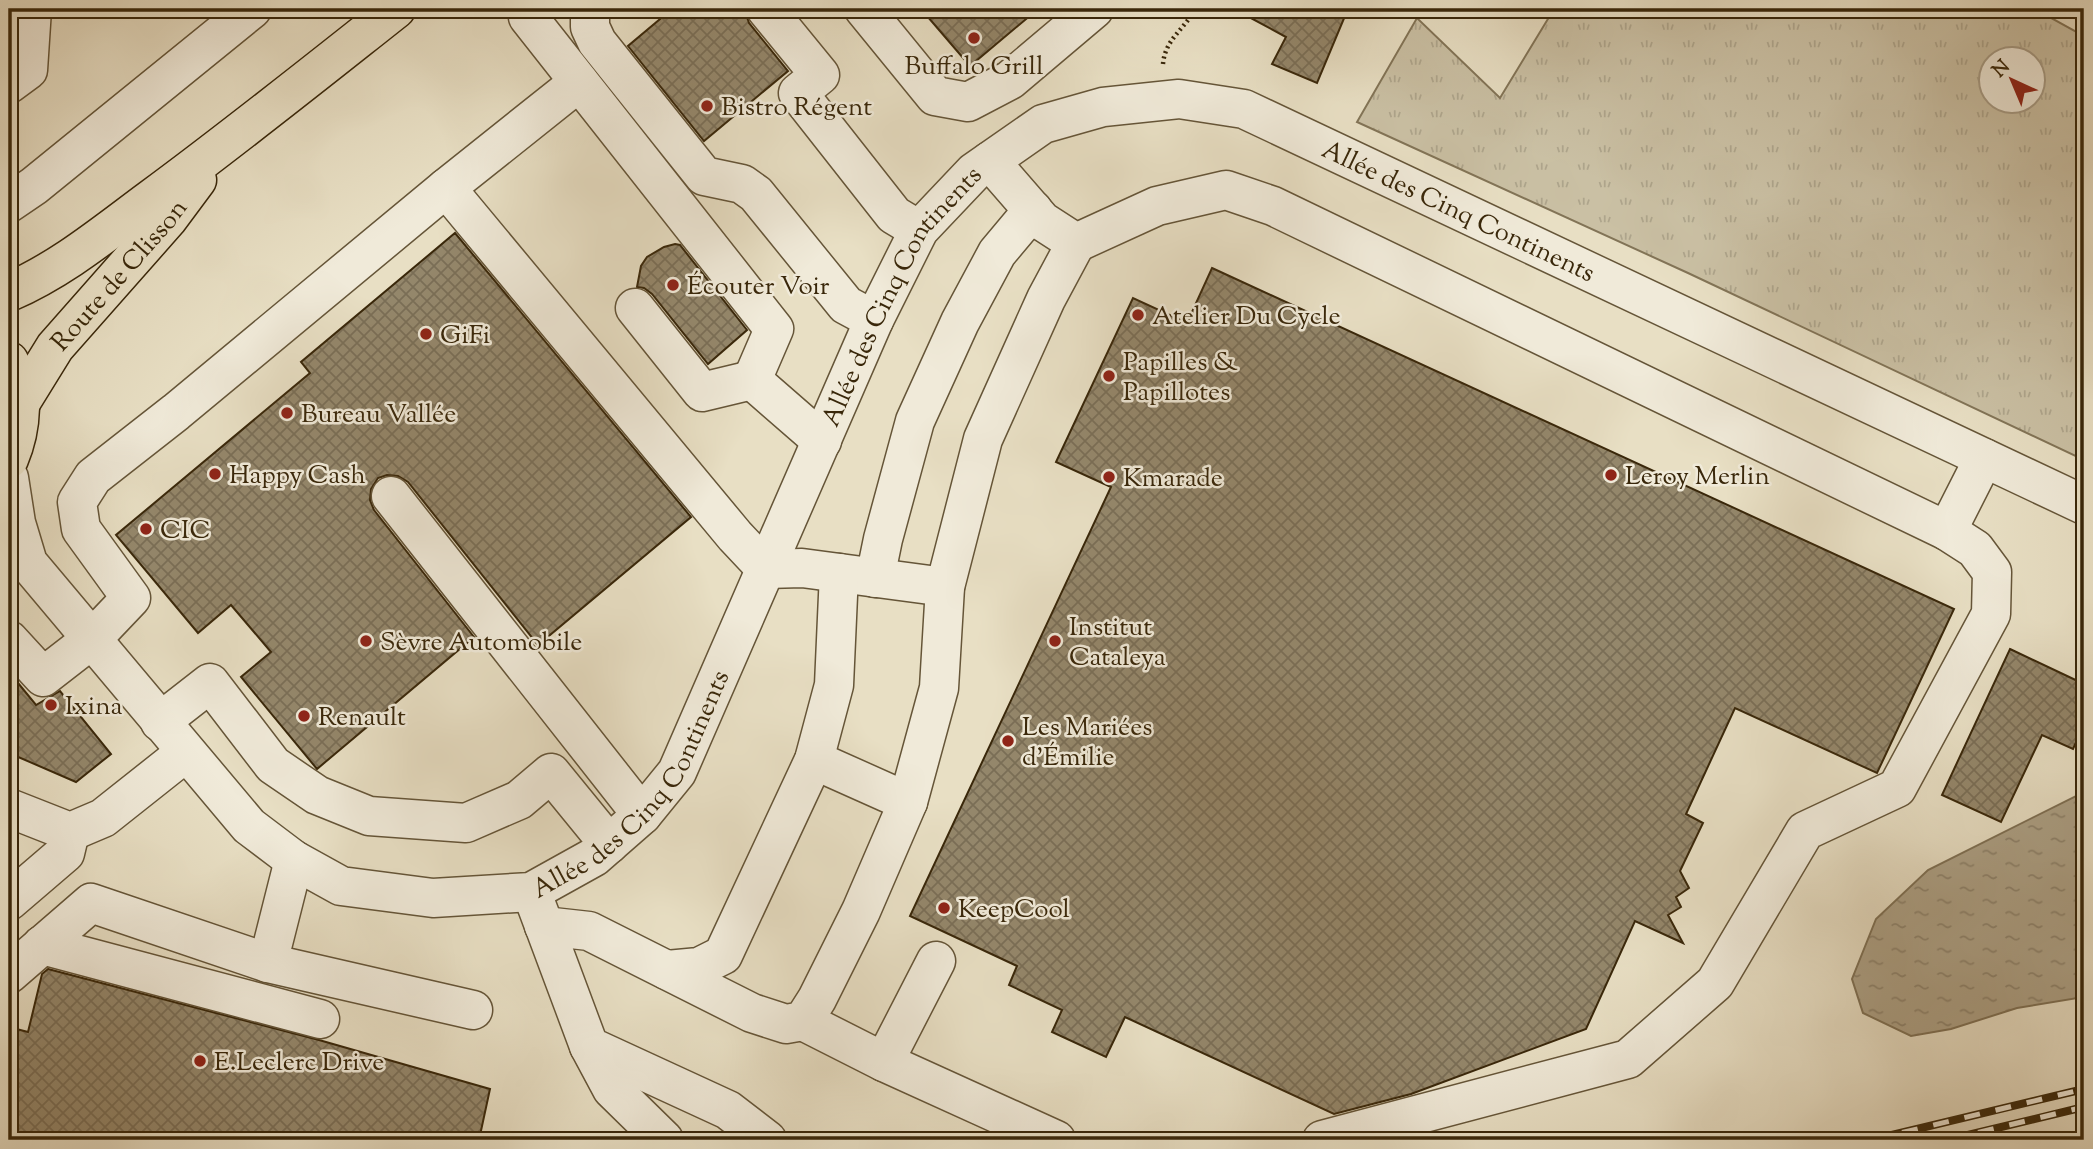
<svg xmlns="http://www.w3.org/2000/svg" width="2093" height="1149" font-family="'Sorts Mill Goudy',serif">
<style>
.grass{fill:url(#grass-tufts);stroke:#827457;stroke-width:2;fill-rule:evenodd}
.water{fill:url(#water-ripples);stroke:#7e7054;stroke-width:2}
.building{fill:url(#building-cross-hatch);stroke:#39270a;stroke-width:2}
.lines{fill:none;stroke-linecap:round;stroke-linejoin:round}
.minor-casing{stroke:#655538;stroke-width:41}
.major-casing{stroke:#39270a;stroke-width:41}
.path{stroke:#39270a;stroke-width:4.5;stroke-dasharray:2 3.5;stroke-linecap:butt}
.minor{stroke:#f0ead9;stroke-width:38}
.major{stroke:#e8dfc4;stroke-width:38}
.rail-casing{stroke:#39270a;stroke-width:8}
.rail{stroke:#f0ead9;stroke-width:5;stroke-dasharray:16;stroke-linecap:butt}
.poi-dot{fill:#8f2418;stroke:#f0ead9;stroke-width:2.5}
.labels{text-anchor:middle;stroke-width:5;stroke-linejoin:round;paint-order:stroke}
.poi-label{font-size:26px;fill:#39270a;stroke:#f0ead9;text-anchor:start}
.street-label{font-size:26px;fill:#39270a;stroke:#f0ead9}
</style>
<defs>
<pattern id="grass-tufts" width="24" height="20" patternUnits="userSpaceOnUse" patternTransform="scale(1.75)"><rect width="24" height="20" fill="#cac0a4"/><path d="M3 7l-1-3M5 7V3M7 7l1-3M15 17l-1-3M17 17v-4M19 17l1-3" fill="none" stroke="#aea58c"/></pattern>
<pattern id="water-ripples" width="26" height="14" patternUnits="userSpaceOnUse" patternTransform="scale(1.75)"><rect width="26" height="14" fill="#aca085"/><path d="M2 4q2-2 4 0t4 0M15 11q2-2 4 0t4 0" fill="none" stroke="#8d826b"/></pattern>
<pattern id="building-cross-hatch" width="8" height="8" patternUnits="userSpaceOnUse" patternTransform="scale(1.75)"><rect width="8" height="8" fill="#94876b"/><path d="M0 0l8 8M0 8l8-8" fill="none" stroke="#7a6e56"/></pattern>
</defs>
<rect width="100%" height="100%" fill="#e8dfc4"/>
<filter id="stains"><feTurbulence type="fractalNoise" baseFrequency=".00286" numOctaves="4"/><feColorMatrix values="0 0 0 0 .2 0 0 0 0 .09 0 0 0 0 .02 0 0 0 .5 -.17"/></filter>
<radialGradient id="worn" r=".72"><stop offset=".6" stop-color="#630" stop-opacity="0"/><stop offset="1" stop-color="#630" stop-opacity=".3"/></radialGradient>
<path class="grass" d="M1554,9H2035L2084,36V460L1688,273L1357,122L1417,18L1500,98ZM1992,60H2034V102H1992Z"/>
<path class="water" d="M2084,792V997L2017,1008L1951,1029L1911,1036L1863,1013L1852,979L1876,919L1928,870Z"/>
<g class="building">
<path d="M672,9H745L749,23L788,71L704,141L628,46Z"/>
<path d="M921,9H1038L970,66Z"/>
<path d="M1234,9H1329L1345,16L1317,83L1272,64L1286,37Z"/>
<path d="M455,233L691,517L538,645L408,482L398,476L387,475L378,478L371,489L370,500L374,510L474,637L317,769L241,677L271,652L231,605L198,633L116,535L310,373L301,362Z"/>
<path d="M675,244L680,245L747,330L708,364L652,294L644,288L637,287L641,266L647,257L664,247Z"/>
<path d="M1212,268L1954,609L1877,773L1735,708L1686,814L1703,823L1680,871L1689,888L1676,897L1681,907L1668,915L1683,943L1635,921L1586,1029L1411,1094L1334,1114L1125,1017L1106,1057L1052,1032L1062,1010L1009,985L1017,966L910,916L1111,487L1056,462L1133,298L1187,323Z"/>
<path d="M2010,649L2084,684V725L2073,749L2042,735L2001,822L1942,795Z"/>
<path d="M9,672L36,705L60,691L111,754L76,782L9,753Z"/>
<path d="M48,969L319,1040L490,1089L479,1140H9V1027L28,1032L42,974Z"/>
</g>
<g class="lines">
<defs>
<g id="minor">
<path d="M590,9V27L597,42L704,176L742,184L756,194L846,305L874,320"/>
<path d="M766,9L820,75L798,93L894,215L919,230"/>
<path d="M864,9L935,96L968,102L1010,80L1094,9"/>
<path d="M528,17L774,329L752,380L822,441"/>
<path d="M9,84L28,70L32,9"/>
<path d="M990,161L1042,221L1076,243L1157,206L1226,190L1273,206L1947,531L1984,458"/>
<path d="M446,188L579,82"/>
<path d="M9,203L34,186L252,9"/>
<path d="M635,308L702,392L752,380"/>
<path id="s1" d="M9,478L16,523L28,563L249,826L294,860L341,886L433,898L531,892L594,857L642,815L677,772L874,320L919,230L974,172L1043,124L1103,107L1179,99L1244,109L2084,505"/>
<path d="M391,496L642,815"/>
<path d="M875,578L883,539L915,421L960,322L997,253L1033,210"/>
<path d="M9,640L43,677L92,639L131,598L81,529L77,502L93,477L176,412L446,188L735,536L766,569L802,568L945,587"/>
<path d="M160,722L210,683L273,765L317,795L369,816L466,823L519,800L551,773L609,844"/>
<path d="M814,760L908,802"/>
<path d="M9,808L70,832L103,818L185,753"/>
<path d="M294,860L268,963L473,1010"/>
<path d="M9,901L65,853L70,832"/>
<path d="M536,904L589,1046L728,1110L767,1140"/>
<path d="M544,926L589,931L752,1013L786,1024L803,1021L817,999L861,911L908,802L939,688L945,587L983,439L1046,299L1076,243"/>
<path d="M42,945L320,1019"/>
<path d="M667,970L699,967L723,955L814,760L834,685L839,573"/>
<path d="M9,974L91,903L268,963"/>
<path d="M803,1021L884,1062L936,961"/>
<path d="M589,1046L612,1089L664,1140"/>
<path d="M884,1062L1056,1140"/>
<path d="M1322,1140L1628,1059L1715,983L1805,831L1897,788L1991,614L1992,572L1975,549L1947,531"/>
</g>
<g id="major">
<path d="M9,292C62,269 105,233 151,199C234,138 315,73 396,9"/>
<path d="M9,361C25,391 22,428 9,459"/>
<path id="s2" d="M21,402L55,347L168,219L197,180"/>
</g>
</defs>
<use href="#minor" class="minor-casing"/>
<use href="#major" class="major-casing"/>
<path class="path" d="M1163,64C1165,39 1185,29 1195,9"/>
<use href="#minor" class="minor"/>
<use href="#major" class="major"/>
<defs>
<g id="rail">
<path d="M1871,1140L2084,1089"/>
<path d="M1947,1140L2084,1107"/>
</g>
</defs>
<use href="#rail" class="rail-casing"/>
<use href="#rail" class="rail"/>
</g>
<g class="poi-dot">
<circle cx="974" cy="38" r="7"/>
<circle cx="707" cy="106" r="7"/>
<circle cx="673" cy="285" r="7"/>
<circle cx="1138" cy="315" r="7"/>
<circle cx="426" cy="334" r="7"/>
<circle cx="1109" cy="376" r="7"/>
<circle cx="287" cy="413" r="7"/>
<circle cx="215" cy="474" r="7"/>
<circle cx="1611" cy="475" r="7"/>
<circle cx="1109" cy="477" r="7"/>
<circle cx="146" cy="529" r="7"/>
<circle cx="366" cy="641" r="7"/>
<circle cx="1055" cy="641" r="7"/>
<circle cx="51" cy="705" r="7"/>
<circle cx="304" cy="716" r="7"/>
<circle cx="1008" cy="741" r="7"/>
<circle cx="944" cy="908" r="7"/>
<circle cx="200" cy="1061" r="7"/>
</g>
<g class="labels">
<g class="poi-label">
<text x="974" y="74" text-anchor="middle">Buffalo Grill</text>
<text x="721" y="115">Bistro Régent</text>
<text x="687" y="294">Écouter Voir</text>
<text x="1152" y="324">Atelier Du Cycle</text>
<text x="440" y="343">GiFi</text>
<text x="1123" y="370">Papilles &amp;<tspan x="1123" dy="30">Papillotes</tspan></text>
<text x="301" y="422">Bureau Vallée</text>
<text x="229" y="483">Happy Cash</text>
<text x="1625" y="484">Leroy Merlin</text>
<text x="1123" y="486">Kmarade</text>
<text x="160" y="538">CIC</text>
<text x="1069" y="635">Institut<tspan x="1069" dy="30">Cataleya</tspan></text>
<text x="380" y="650">Sèvre Automobile</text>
<text x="65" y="714">Ixina</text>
<text x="318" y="725">Renault</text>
<text x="1022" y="735">Les Mariées<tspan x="1022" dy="30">d'Émilie</tspan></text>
<text x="958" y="917">KeepCool</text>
<text x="214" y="1070">E.Leclerc Drive</text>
</g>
<g class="street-label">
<text dy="9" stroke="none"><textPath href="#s1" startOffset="2123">Allée des Cinq Continents</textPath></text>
<text dy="9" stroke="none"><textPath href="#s2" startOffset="161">Route de Clisson</textPath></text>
<text dy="9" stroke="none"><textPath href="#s1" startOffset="1451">Allée des Cinq Continents</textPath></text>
<text dy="9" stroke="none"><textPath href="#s1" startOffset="884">Allée des Cinq Continents</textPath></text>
</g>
</g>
<rect width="2093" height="1149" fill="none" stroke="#e8dfc4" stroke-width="35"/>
<rect x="10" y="10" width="2072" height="1128" fill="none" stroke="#39270a" stroke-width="3.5"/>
<rect x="18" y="18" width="2058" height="1114" fill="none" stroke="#39270a" stroke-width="2"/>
<g transform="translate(2012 80) rotate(316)"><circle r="33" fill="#f0ead9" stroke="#a79c86" stroke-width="2"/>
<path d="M0-5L12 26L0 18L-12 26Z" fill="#8f2418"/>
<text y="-10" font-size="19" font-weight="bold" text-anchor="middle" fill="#39270a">N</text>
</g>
<rect width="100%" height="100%" filter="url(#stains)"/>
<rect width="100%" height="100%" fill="url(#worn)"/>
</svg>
